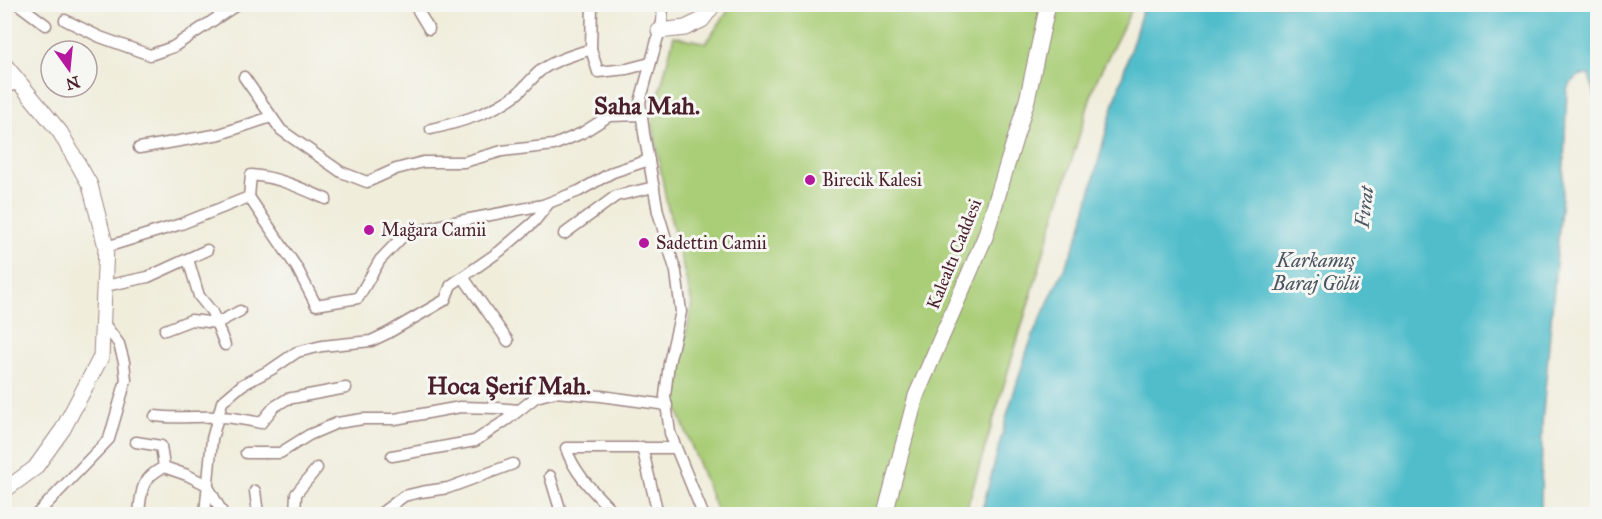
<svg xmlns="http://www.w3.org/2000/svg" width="1602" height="519" font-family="'IM FELL Great Primer',serif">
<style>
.green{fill:#aace78;stroke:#7a7652;stroke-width:1.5}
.water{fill:#51bdcb;stroke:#4e6e7b;stroke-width:1.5}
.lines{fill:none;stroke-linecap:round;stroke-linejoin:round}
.street-casing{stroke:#9d8683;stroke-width:13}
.secondary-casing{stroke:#9d8683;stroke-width:17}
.street{stroke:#fff;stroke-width:10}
.secondary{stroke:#fff;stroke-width:15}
.poi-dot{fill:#b5179e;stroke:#f6f6f2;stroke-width:2}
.labels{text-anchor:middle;stroke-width:6;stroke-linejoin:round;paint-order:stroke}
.poi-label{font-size:18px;fill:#4a1f2b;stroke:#f6f6f2;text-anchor:start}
.street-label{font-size:18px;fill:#4a1f2b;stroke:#f6f6f2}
.water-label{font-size:20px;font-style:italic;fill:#4c5663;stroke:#f6f6f2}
.district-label{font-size:24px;font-weight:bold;fill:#4a1f2b;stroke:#f6f6f2}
</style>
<rect width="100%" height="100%" fill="#f6f6f2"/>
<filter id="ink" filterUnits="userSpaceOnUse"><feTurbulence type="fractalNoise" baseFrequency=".0167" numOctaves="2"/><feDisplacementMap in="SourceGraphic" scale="12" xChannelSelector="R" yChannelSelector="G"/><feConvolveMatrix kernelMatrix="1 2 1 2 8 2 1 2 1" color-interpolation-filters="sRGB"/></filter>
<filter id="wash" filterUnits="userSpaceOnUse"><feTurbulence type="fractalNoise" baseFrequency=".008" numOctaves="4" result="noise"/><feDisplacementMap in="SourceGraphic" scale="24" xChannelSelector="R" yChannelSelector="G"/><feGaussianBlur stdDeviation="1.35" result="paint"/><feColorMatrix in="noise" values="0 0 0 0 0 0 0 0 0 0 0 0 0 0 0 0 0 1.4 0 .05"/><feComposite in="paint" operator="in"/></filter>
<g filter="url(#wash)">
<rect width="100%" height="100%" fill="#f0eddb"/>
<path class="green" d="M732,5H1134L1095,83L965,514H718L674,401L692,303L666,200L652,121L674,36L706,43Z"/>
<path class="water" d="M1144,5H1595L1598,11L1597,102L1589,75C1578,73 1572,80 1567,90L1563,185L1542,424L1541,514H981L1009,408L1027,351L1036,328L1071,254L1081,228L1110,117Z"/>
</g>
<g filter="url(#ink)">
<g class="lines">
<defs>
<g id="street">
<path d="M18,4L46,25"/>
<path d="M414,4L429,29"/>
<path d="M663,4L662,22L640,102L644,133L658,212L676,272L681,312L669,363L665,396L670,433L703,514"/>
<path d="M65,20L100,37L150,55L173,47L238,4"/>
<path d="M591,49L592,4"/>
<path d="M244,77L281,130L341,172L367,182L396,169L423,162H464L502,151L554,145L582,133L609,116L642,115"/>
<path d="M4,86L22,85"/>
<path d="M431,129C461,122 492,113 517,94C525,87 532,78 540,71C554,60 574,55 591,49L598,72L627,69L650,63"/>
<path d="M139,148L220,134L271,117"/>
<path d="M249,197L251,175C278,177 301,188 326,199"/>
<path d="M564,234L616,196L654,187"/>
<path d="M106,247L181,224L249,197L297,268L316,305L358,298L380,260L404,235L449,223L543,205L579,191L613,172L649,160"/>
<path d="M188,259L199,296L212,312L225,345"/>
<path d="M463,277L508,341"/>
<path d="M105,286L148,277L207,250"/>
<path d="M165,330L191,320L217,323L240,311"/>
<path d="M155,416C176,419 197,416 218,417C233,417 247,420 261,423L274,407L287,399L346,388"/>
<path d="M136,442L161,446L164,467L187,475L207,485L223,514"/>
<path d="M642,447L658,514"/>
<path d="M246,453H280L309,435L337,423L363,419H395L460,407L497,408L518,410"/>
<path d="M392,456L475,441L508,419L536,397L555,392L601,396L667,405"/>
<path d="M550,476L560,509V514"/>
<path d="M255,491L258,514"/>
<path d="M37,514L109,439L126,380L124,362L119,344L103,322"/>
<path d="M139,514C141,491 141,478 164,467"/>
<path d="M205,514L212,439L222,402L242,385L272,369L297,352L322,346L371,341L388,333L445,300L451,285L500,251L534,222L549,203"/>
<path d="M295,514L296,494L317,468"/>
<path d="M380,514L404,496L421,492L448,488L513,464"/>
<path d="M615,514C597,495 574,474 566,448H676"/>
</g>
<g id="secondary">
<path d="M659,31L685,28L702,20L714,4"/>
<path d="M4,64L60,132L90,185L106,247L101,357L63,429L35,468L9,487H4"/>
<path d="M885,514L916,396L985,237L1027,100L1048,4"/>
</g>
</defs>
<use href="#street" class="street-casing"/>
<use href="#secondary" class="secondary-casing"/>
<use href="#street" class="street"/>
<use href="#secondary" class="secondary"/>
</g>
</g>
<g class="poi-dot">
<circle cx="810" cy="180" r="6"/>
<circle cx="369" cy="230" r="6"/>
<circle cx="644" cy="243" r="6"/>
</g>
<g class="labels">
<g class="poi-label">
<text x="822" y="186">Birecik Kalesi</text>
<text x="381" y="236">Mağara Camii</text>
<text x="656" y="249">Sadettin Camii</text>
</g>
<g class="street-label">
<text transform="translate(954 254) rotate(-68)" y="6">Kalealtı Caddesi</text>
</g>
<g class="water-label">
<text transform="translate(1364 207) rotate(-83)" y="7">Fırat</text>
<text x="1316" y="267">Karkamış<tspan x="1316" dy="23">Baraj Gölü</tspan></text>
</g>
<g class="district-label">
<text x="647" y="114">Saha Mah.</text>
<text x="509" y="394">Hoca Şerif Mah.</text>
</g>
</g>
<rect width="1602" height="519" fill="none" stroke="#f6f6f2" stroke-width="24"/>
<g transform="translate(69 69) rotate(165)"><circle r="28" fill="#f6f6f2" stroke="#b1a0a2" stroke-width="1.5"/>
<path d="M0-4.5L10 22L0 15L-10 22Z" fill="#b5179e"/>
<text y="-9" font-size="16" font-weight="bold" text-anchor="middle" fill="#4a1f2b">N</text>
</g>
</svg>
